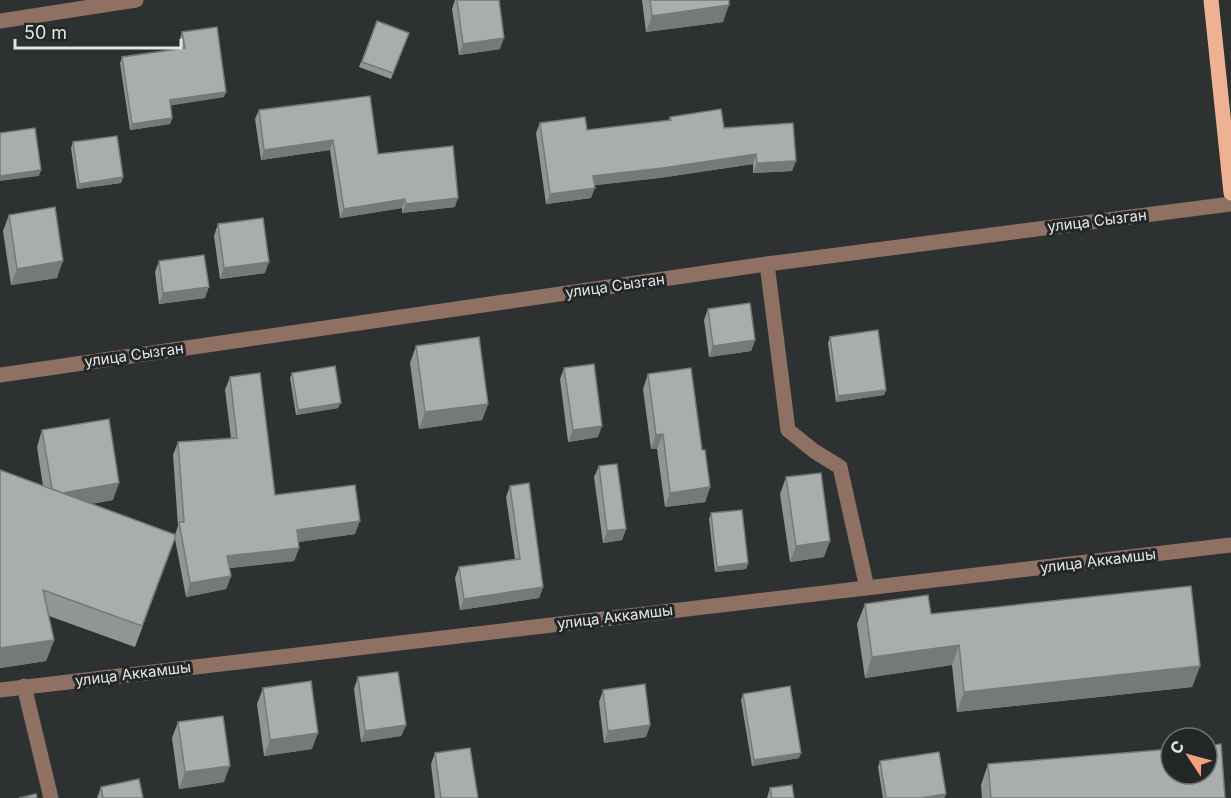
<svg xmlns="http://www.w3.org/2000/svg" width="1231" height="798" font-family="Inter,sans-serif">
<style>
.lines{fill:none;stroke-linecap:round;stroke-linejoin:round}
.minor{stroke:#8f7164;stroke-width:15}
.major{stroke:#eeb194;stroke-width:15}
.wall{fill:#919596}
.shaded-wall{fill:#76797a}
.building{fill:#a9adae;stroke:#76797a;stroke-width:1.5}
.labels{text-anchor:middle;stroke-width:6;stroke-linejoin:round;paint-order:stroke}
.street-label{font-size:15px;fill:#e2e4e5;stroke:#242728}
</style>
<rect width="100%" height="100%" fill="#2e3132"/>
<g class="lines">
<g class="minor">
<path d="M0,21L136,0"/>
<path d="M767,264L788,430L814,451L840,467L867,588"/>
<path d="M0,375L767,264L1231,204"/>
<path d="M24,686L51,798"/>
<path d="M0,690L1231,545"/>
</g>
<path class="major" d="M1211,0L1231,193"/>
</g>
<g class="wall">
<path d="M455,0H499L500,49L459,55L452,9Z"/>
<path d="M642,0H729L723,22L646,32Z"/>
<path d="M377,21L409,33L391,79L359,67Z"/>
<path d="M182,32L224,97L170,105L172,118L170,124L130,130L120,63L122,57L182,49L180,38Z"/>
<path d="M259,110L378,154L455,207L402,213V208L340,218L330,150L261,160L255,119Z"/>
<path d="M670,117L724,128L792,171L753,173V164L659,178L594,185L591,198L546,204L536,133L540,123L587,130L669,120Z"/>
<path d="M73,142L123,177L121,183L77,189L71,148Z"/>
<path d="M9,215L57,278L11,285L3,231Z"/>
<path d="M218,224L265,273L220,279L214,236Z"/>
<path d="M159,261L205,298L159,304L155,272Z"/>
<path d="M708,309L755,340L751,351L709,357L704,320Z"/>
<path d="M830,337L886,390L884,395L836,402L828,343Z"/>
<path d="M416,346L488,404L482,420L419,429L410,363Z"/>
<path d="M564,368L598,437L568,442L560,379Z"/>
<path d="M292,373L338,408L296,415L290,378Z"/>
<path d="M648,374L702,450L710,487L705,502L665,507L657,449H651L643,389Z"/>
<path d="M230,377L275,495L355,534L298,542L299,548L294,561L229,568L231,576L226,589L186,597L175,539L135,647L49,616L54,640L46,661L0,668V470L43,486L37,447L42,430L113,500L91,504L175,535L178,526L173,455L178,442L231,438L225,390Z"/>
<path d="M599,466L626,529L622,540L603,543L594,477Z"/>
<path d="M786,477L824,557L790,562L780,494Z"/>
<path d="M510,486L543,587L539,598L460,610L455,578L459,567L515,559L506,497Z"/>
<path d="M711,513L748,563L746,569L715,572L709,519Z"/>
<path d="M865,604L931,614L1200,666L1192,687L957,712L952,665L865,678L857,624Z"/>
<path d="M358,677L406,725L401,736L361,742L354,689Z"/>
<path d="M263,688L312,749L264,756L257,704Z"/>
<path d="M603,690L650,725L646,737L604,743L599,702Z"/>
<path d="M743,694L799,758L752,766L741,700Z"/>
<path d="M178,722L224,782L179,789L172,738Z"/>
<path d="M435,753L478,798H435L431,764Z"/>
<path d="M880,761L946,794L944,798H883L878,767Z"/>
<path d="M988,764L1225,798H982L981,785Z"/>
<path d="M101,787L143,798H97Z"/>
<path d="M770,788L794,798H767Z"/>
</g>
<g class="shaded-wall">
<path d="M729,5L723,22L646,32L652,16Z"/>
<path d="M504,38L500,49L459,55L463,44Z"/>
<path d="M226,92L224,97L168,106L170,100Z"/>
<path d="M172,118L170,124L130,130L132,124Z"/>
<path d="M333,140L330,150L261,160L264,150Z"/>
<path d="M756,154L753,164L659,178L589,186L593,176Z"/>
<path d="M796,161L792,171L753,173L757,163Z"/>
<path d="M41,170L39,176L0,181V176Z"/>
<path d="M123,177L121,183L77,189L79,184Z"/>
<path d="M595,188L591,198L546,204L550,194Z"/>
<path d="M458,198L455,207L402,213L406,204Z"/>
<path d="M405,199L402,208L340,218L344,209Z"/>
<path d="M63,261L57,278L11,285L17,269Z"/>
<path d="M269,262L265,273L220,279L224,268Z"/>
<path d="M209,287L205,298L159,304L163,293Z"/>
<path d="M755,340L751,351L709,357L713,346Z"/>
<path d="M886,390L884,395L836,402L838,396Z"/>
<path d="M341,403L338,408L296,415L298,410Z"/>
<path d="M488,404L482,420L419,429L425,412Z"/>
<path d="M602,426L598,437L568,442L573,430Z"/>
<path d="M663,434L657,449H651L656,435Z"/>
<path d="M119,483L113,500L47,511L53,495Z"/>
<path d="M710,487L705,502L665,507L670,493Z"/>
<path d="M360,521L355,534L292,543L297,530Z"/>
<path d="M626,529L622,540L603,543L607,531Z"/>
<path d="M830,541L824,557L790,562L796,546Z"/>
<path d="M299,548L294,561L222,569L227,556Z"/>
<path d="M748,563L746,569L715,572L717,567Z"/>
<path d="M231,576L226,589L186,597L190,583Z"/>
<path d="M543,587L539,598L460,610L464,599Z"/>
<path d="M54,640L46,661L0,668V648Z"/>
<path d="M959,645L952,665L865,678L872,657Z"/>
<path d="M1200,666L1192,687L957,712L964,692Z"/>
<path d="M406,725L401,736L361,742L365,731Z"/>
<path d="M650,725L646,737L604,743L608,731Z"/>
<path d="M318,733L312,749L264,756L270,740Z"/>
<path d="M801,753L799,758L752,766L754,760Z"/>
<path d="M230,766L224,782L179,789L185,772Z"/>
<path d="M946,794L944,798H921Z"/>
</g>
<g class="building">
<path d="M457,0H499L504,38L463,44Z"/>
<path d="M650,0H729V5L652,16Z"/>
<path d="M377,21L409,33L393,73L362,62Z"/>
<path d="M217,27L226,92L170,100L172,118L132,124L122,57L185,48L182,32Z"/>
<path d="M370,96L378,154L453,146L458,198L406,204L405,199L344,209L333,140L264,150L259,110Z"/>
<path d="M721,109L724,128L793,123L796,161L757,163L756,154L663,168L593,176L595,188L550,194L540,123L585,117L587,130L671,120L670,117Z"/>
<path d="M35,128L41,170L0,176V133Z"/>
<path d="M117,136L123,177L79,184L73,142Z"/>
<path d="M55,207L63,261L17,269L9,215Z"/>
<path d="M263,218L269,262L224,268L218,224Z"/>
<path d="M204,255L209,287L163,293L159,261Z"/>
<path d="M750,303L755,340L713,346L708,309Z"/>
<path d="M878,330L886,390L838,396L830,337Z"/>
<path d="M479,337L488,404L425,412L416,346Z"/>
<path d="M594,364L602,426L573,430L564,368Z"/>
<path d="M335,366L341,403L298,410L292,373Z"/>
<path d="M691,368L702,450H705L710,487L670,493L663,434L656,435L648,374Z"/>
<path d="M260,373L275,495L355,485L360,521L297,530L299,548L227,556L231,576L190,583L179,522H184L178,442L237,438L230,377Z"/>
<path d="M109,419L119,483L62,493L52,489L42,430Z"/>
<path d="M617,464L626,529L607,531L599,466Z"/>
<path d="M0,470L176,535L142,626L43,590L54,640L0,648Z"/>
<path d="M821,473L830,541L796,546L786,477Z"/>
<path d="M529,483L543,587L464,599L459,567L520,559L510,486Z"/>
<path d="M742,510L748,563L717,567L711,513Z"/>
<path d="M1191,586L1200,666L964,692L959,645L872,657L865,604L928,595L931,614Z"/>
<path d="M398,672L406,725L365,731L358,677Z"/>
<path d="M311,681L318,733L270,740L263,688Z"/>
<path d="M645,684L650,725L608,731L603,690Z"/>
<path d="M790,686L801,753L754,760L743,694Z"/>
<path d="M223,716L230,766L185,772L178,722Z"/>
<path d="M1221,744L1225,798H991L988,764L1171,749V774H1207V746Z"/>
<path d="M470,748L478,798H441L435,753Z"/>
<path d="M939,752L946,794L921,798H886L880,761Z"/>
<path d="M139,779L143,798H103L101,787Z"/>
<path d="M792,785L794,798H772L770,788Z"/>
<path d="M36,794L37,798H19Z"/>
</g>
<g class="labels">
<g class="street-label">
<text transform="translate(1097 221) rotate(-7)" y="5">улица Сызган</text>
<text transform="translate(615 286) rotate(-8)" y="5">улица Сызган</text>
<text transform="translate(134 355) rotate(-8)" y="5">улица Сызган</text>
<text transform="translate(1098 561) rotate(-7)" y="5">улица Аккамшы</text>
<text transform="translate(615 617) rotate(-7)" y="5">улица Аккамшы</text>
<text transform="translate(133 674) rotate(-7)" y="5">улица Аккамшы</text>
</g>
</g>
<g transform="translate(1189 756) rotate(306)"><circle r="28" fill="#242728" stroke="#707374" stroke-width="1.5"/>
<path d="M0-4.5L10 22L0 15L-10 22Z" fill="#f1a17c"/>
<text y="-9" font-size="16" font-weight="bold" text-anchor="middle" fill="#e2e4e5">С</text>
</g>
<path d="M15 39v9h166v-9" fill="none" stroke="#e2e4e5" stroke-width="3"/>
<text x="24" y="39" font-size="18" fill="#e2e4e5" stroke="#242728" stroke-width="4.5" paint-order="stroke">50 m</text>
</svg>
